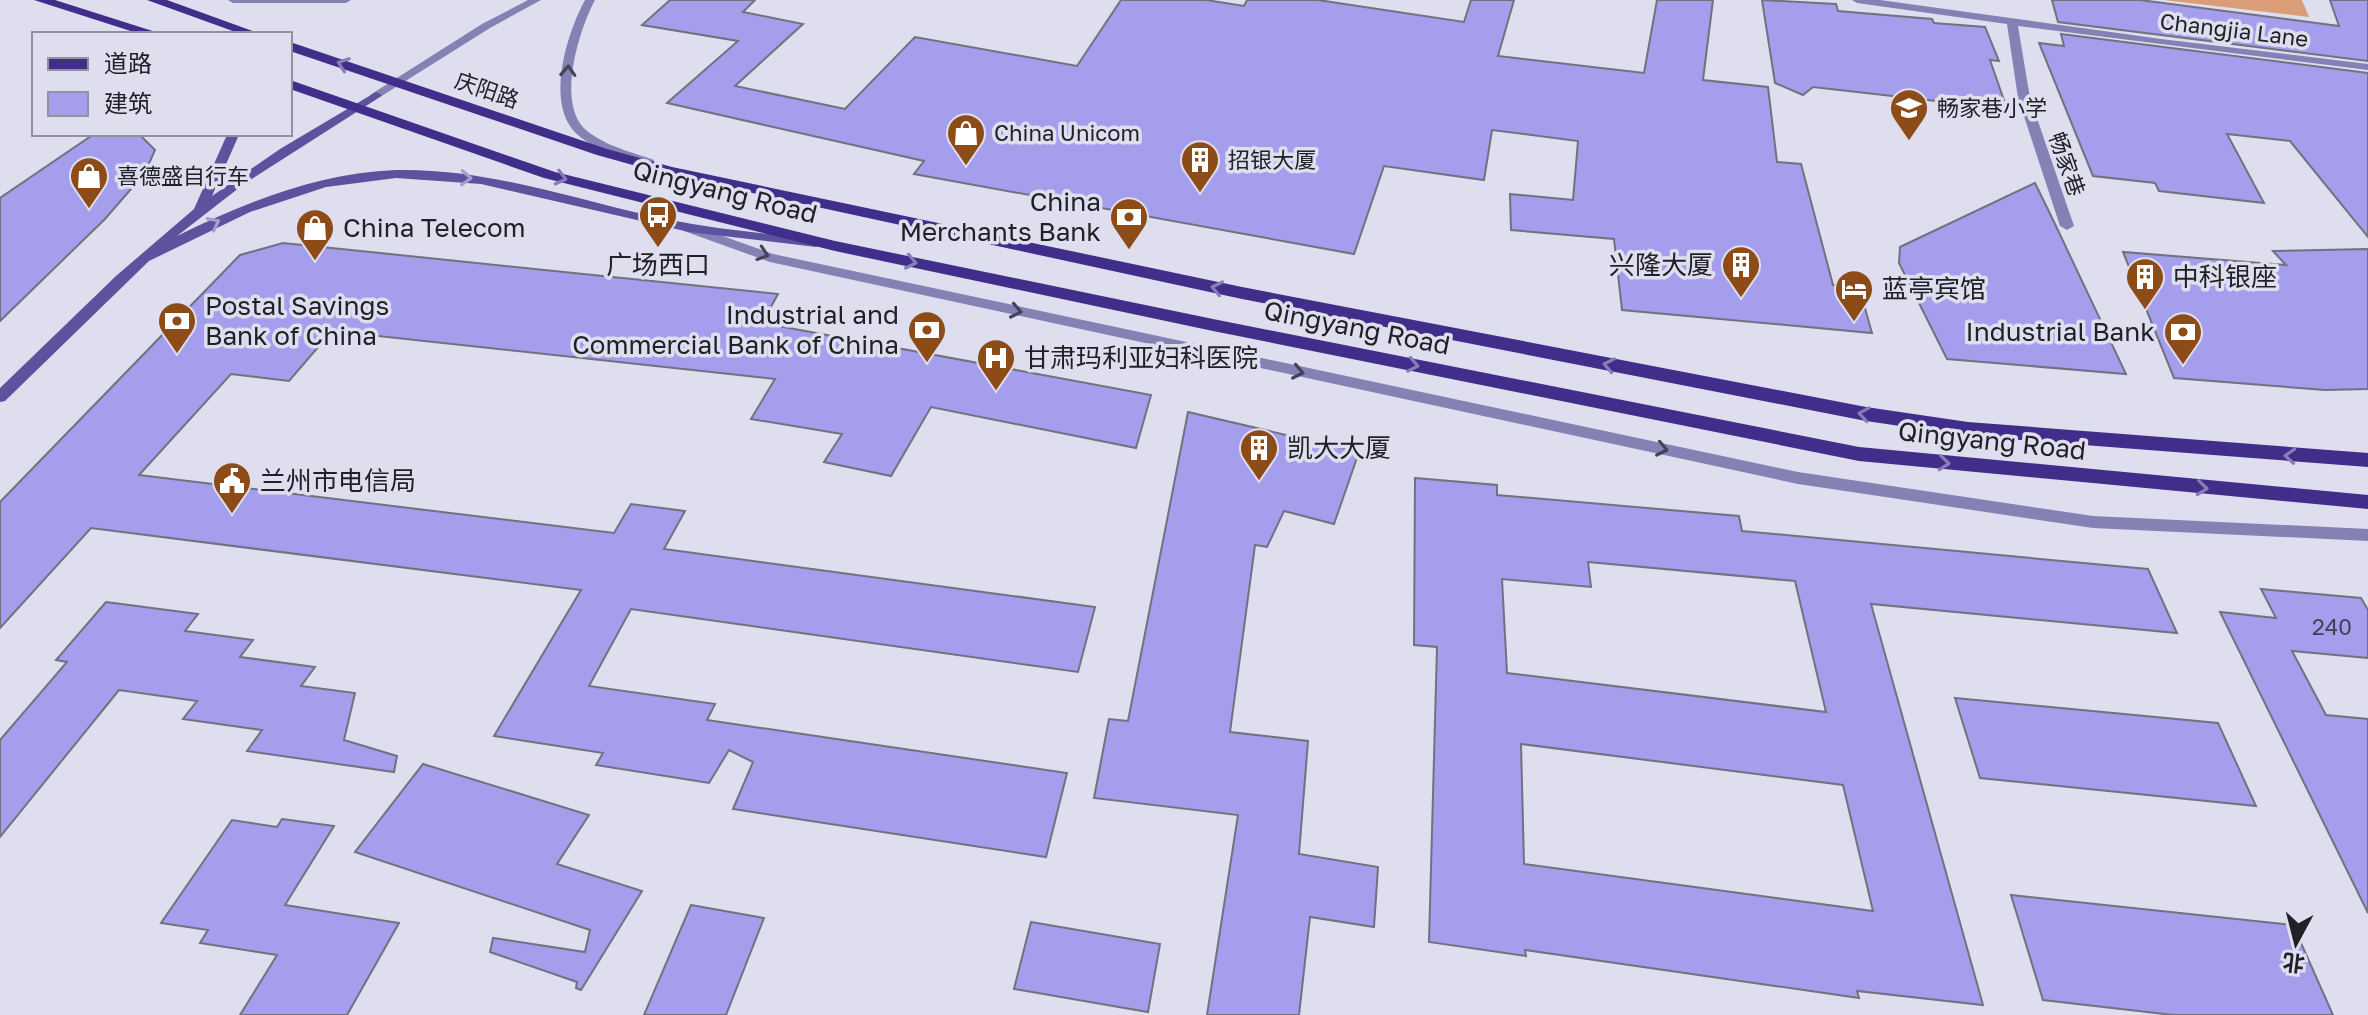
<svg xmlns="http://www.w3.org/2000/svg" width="2368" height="1015" font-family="'Golos Text','Noto Sans SC',sans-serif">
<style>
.green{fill:#d99e77}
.building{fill:#a49eec;stroke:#717180;stroke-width:2;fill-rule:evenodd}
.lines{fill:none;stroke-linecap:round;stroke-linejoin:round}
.minor{fill:#8581b5;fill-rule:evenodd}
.tertiary{fill:#8581b5;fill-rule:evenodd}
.secondary{fill:#5c529d;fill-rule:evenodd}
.primary{fill:#412d8a;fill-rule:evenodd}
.oneway{stroke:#887db7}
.oneway2{stroke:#444259}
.oneway3{stroke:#a49fca}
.labels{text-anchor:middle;stroke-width:7;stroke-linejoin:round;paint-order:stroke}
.far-street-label{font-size:22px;fill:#212027;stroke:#dedeef}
.far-poi-label{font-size:22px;fill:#212027;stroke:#dedeef;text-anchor:start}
.number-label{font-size:22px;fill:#424058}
.street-label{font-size:26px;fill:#212027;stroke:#dedeef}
.poi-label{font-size:26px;fill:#212027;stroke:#dedeef;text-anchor:start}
</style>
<rect width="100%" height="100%" fill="#dedeef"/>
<path class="green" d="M2164,0H2302L2309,17Z"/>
<g class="building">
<path d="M670,0H755L743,12L803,24L735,86L845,109L915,37L1077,66L1121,0H1206L1244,6L1247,0H1318L1464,22L1471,0H1514L1498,56L1644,73L1657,0H1713L1703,80L1768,87L1777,162L1801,164L1833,285L1859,287L1872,333L1622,310L1614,239L1511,230L1510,194L1573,200L1578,141L1492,130L1484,180L1384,166L1354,254L914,174L924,161L667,103L738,41L642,25Z"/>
<path d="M1762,0L1836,4L1838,11L1932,19L1934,23L1985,27L1999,61L1990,60L2007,109L1813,87L1803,95L1775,83Z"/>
<path d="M2052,0H2140L2339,26L2330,0H2368V61L2058,22Z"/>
<path d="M2061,34L2368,73V237L2290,141L2227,134L2264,203L2159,191L2155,183L2093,176L2039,43L2064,46Z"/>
<path d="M94,134H139L155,150L145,173L105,219L0,321V198Z"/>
<path d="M2035,183L2055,224L2126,374L1947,359L1899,263L1900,247Z"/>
<path d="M283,243L778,294L762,323L1151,395L1136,448L931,407L891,476L824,462L842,434L751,419L775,379L332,331L289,381L231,374L139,475L614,533L631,504L685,511L664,549L1095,607L1078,672L631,609L589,686L715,704L707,720L1067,773L1046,857L733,809L753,762L729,750L709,783L596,765L603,753L494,736L581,590L91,528L0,628V502L240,255Z"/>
<path d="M2368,249V389L2325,390L2174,378L2123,252L2286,265L2273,251Z"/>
<path d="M1188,412L1359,452L1334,524L1284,511L1267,547L1255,545L1230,732L1308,741L1299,854L1378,867L1374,927L1310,917L1299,1015H1207L1238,815L1094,798L1109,719L1128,721Z"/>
<path d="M1415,478L1497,485V495L1739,516L1742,531L2148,569L2177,633L1871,604L1983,1005L1857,991L1859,998L1525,950L1526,956L1429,942L1437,647L1414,645ZM1588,562L1795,581L1826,712L1507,673L1502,579L1591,587ZM1521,744L1843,785L1873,911L1524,864Z"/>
<path d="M2261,589L2361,598L2368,610V658L2292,651L2326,715L2368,719V913L2220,612L2276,618Z"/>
<path d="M106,602L198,614L185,631L253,640L240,657L315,667L301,686L355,693L344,740L397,756L394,772L247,751L262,730L183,719L197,701L119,690L0,837V740L67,662L56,660Z"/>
<path d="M1955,698L2218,723L2256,806L1980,778Z"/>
<path d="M423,764L589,815L557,864L642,891L581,990L576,988L577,982L490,952L493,938L585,952L590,930L355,852Z"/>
<path d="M282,819L334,826L285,905L399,923L347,1015H240L277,955L200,943L208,930L161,923L232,820L277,827Z"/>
<path d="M2011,895L2293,925L2333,1015H2173L2043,1000Z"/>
<path d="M691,905L764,918L726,1015H644Z"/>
<path d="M1031,922L1160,944L1148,1012L1014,989Z"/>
</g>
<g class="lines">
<g class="minor">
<path d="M1852,0H1880L2161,39L2368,64V70L2018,26L2030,98L2074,226L2067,230L2060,226L2018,98L2007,24L1857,3Z"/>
<path d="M689,224L773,254L1798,472L2093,516L2368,529V541L2093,528L1798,484L770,262L684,231V225Z"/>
</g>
<g class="tertiary">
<path d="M228,0H351L346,3H233Z"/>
<path d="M528,0H541L490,28L380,97L370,95L482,24Z"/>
<path d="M585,0H595C579,30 556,103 586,130C605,146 632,152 654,160V166H646C623,157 596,151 578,135C544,105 567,33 585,0Z"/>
</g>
<path class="secondary" d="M376,92L382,95L380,97L244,184L177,236C246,202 318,173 396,170C482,168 565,196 647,215C703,228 759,233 816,239L823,243L816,247L689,232L481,184L396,178L326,187L250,212L149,261L5,401L0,402V388L116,276L194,209L226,137L224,134H236L238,137L212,196L280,149Z"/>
<g class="primary">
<path d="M34,0H55L162,34H140Z"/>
<path d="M147,0H167L261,34H241Z"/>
<path d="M290,42L607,149L672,167L1242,287L1866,407L1968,422L2368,453V467L1968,436L1866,421L1242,299L665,174L597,155L290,51Z"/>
<path d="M290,80L555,172L835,241L1213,319L1859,447L2368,495V509L1859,461L1213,331L835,251L544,178L290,89Z"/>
</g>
</g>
<defs><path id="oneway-chevron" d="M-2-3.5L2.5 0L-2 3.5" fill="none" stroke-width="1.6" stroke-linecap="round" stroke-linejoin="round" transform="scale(2)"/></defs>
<g class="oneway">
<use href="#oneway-chevron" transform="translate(343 64) rotate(-161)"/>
<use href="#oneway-chevron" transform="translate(561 178) rotate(14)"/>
<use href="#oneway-chevron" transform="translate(911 262) rotate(12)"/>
<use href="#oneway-chevron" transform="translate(1217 288) rotate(-168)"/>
<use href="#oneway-chevron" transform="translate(1413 365) rotate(11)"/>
<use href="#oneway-chevron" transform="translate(1609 365) rotate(-169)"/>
<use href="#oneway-chevron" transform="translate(1864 414) rotate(-170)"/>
<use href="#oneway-chevron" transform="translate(2290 456) rotate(-176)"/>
<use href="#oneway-chevron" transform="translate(1944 463) rotate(6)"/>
<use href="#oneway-chevron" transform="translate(2202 488) rotate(6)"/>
</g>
<g class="oneway2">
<use href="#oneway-chevron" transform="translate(568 71) rotate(-87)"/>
<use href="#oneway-chevron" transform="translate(763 254) rotate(18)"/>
<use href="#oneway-chevron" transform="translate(1016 311) rotate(12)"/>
<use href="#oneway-chevron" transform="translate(1298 372) rotate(12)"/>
<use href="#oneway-chevron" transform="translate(1662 449) rotate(12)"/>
</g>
<g class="oneway3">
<use href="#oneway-chevron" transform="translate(466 178) rotate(3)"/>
<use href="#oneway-chevron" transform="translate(214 223) rotate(-27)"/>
</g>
<defs>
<symbol id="school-pin" viewBox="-11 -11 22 30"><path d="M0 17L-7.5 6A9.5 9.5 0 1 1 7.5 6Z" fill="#8c4b17" stroke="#dedeef"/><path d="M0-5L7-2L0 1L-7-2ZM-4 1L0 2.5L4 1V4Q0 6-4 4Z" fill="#fff"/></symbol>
<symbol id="shop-pin" viewBox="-11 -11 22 30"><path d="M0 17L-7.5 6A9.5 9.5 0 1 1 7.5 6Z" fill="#8c4b17" stroke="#dedeef"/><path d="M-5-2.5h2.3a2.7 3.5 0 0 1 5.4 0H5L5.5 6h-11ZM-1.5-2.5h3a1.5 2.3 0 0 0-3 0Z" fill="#fff"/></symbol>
<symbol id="building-pin" viewBox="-11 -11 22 30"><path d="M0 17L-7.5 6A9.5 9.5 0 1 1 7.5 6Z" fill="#8c4b17" stroke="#dedeef"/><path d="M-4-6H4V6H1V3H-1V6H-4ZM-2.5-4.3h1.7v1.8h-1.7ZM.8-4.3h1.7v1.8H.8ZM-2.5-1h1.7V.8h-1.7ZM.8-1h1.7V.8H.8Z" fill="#fff"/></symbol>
<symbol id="bus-pin" viewBox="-11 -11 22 30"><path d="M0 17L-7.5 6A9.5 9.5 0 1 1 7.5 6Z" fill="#8c4b17" stroke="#dedeef"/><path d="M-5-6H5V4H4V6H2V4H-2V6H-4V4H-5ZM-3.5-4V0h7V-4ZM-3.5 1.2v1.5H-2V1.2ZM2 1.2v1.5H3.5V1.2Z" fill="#fff"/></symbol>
<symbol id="bank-pin" viewBox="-11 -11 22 30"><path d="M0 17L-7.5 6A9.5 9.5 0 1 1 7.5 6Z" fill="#8c4b17" stroke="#dedeef"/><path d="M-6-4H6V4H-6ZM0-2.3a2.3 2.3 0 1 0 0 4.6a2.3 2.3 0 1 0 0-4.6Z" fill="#fff"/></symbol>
<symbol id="hotel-pin" viewBox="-11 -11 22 30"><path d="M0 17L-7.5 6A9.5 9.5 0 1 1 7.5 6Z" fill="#8c4b17" stroke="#dedeef"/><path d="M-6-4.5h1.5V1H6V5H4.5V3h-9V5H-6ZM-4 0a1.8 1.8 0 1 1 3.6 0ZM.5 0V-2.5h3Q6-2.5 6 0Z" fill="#fff"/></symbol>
<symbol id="hospital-pin" viewBox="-11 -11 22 30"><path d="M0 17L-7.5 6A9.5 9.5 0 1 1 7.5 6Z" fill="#8c4b17" stroke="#dedeef"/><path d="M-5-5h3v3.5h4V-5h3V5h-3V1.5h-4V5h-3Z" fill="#fff"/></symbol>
<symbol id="civic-pin" viewBox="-11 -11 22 30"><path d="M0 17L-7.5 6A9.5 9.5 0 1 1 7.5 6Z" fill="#8c4b17" stroke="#dedeef"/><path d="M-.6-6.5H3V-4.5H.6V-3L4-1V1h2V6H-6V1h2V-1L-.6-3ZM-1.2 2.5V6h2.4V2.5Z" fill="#fff"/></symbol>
</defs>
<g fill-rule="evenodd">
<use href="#school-pin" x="1887" y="86" width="44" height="60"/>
<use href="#shop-pin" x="944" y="111" width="44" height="60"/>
<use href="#building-pin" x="1178" y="138" width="44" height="60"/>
<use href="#shop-pin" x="67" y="154" width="44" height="60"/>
<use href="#bus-pin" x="636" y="193" width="44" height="60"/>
<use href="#bank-pin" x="1107" y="195" width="44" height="60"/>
<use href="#shop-pin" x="293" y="206" width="44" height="60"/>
<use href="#building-pin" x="1719" y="243" width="44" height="60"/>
<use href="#building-pin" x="2123" y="255" width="44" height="60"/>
<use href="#hotel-pin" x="1832" y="267" width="44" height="60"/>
<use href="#bank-pin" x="155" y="299" width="44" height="60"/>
<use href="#bank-pin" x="905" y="308" width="44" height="60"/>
<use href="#bank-pin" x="2161" y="310" width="44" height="60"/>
<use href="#hospital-pin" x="974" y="336" width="44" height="60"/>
<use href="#building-pin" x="1237" y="426" width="44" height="60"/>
<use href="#civic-pin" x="210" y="459" width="44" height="60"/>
</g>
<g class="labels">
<g class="far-street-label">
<text transform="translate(2234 30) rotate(7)" y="8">Changjia Lane</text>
<text transform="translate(487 90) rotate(19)" y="8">庆阳路</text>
<text transform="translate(2067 164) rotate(71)" y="8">畅家巷</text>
</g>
<g class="far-poi-label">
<text x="1937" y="116">畅家巷小学</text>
<text x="994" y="141">China Unicom</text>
<text x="1228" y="168">招银大厦</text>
<text x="117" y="184">喜德盛自行车</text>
</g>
<g class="number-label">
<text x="2332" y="635">240</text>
</g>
<g class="street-label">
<text transform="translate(725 192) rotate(14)" y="9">Qingyang Road</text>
<text transform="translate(1357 328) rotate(11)" y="9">Qingyang Road</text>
<text transform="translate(1992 441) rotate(6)" y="9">Qingyang Road</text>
</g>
<g class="poi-label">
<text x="1101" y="211" text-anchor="end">China<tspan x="1101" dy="30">Merchants Bank</tspan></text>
<text x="343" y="237">China Telecom</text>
<text x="658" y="274" text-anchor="middle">广场西口</text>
<text x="1713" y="274" text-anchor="end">兴隆大厦</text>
<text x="2173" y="286">中科银座</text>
<text x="1882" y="298">蓝亭宾馆</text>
<text x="205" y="315">Postal Savings<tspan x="205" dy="30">Bank of China</tspan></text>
<text x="899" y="324" text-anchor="end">Industrial and<tspan x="899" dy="30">Commercial Bank of China</tspan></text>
<text x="2155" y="341" text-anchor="end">Industrial Bank</text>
<text x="1024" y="367">甘肃玛利亚妇科医院</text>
<text x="1287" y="457">凯大大厦</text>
<text x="260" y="490">兰州市电信局</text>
</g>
</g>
<rect x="32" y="32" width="260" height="104" fill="#dedeef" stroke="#92929f" stroke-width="2"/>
<rect x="48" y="58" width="40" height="12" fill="#412d8a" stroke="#92929f" stroke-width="2"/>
<text x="104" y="72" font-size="24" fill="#212027">道路</text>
<rect x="48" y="92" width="40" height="24" fill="#a49eec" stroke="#92929f" stroke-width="2"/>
<text x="104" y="112" font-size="24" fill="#212027">建筑</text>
<g transform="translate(2296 943) rotate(187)" stroke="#dedeef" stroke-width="6" paint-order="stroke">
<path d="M0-6L14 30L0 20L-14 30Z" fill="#212027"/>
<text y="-12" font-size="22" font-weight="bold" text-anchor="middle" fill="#212027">北</text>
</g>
</svg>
